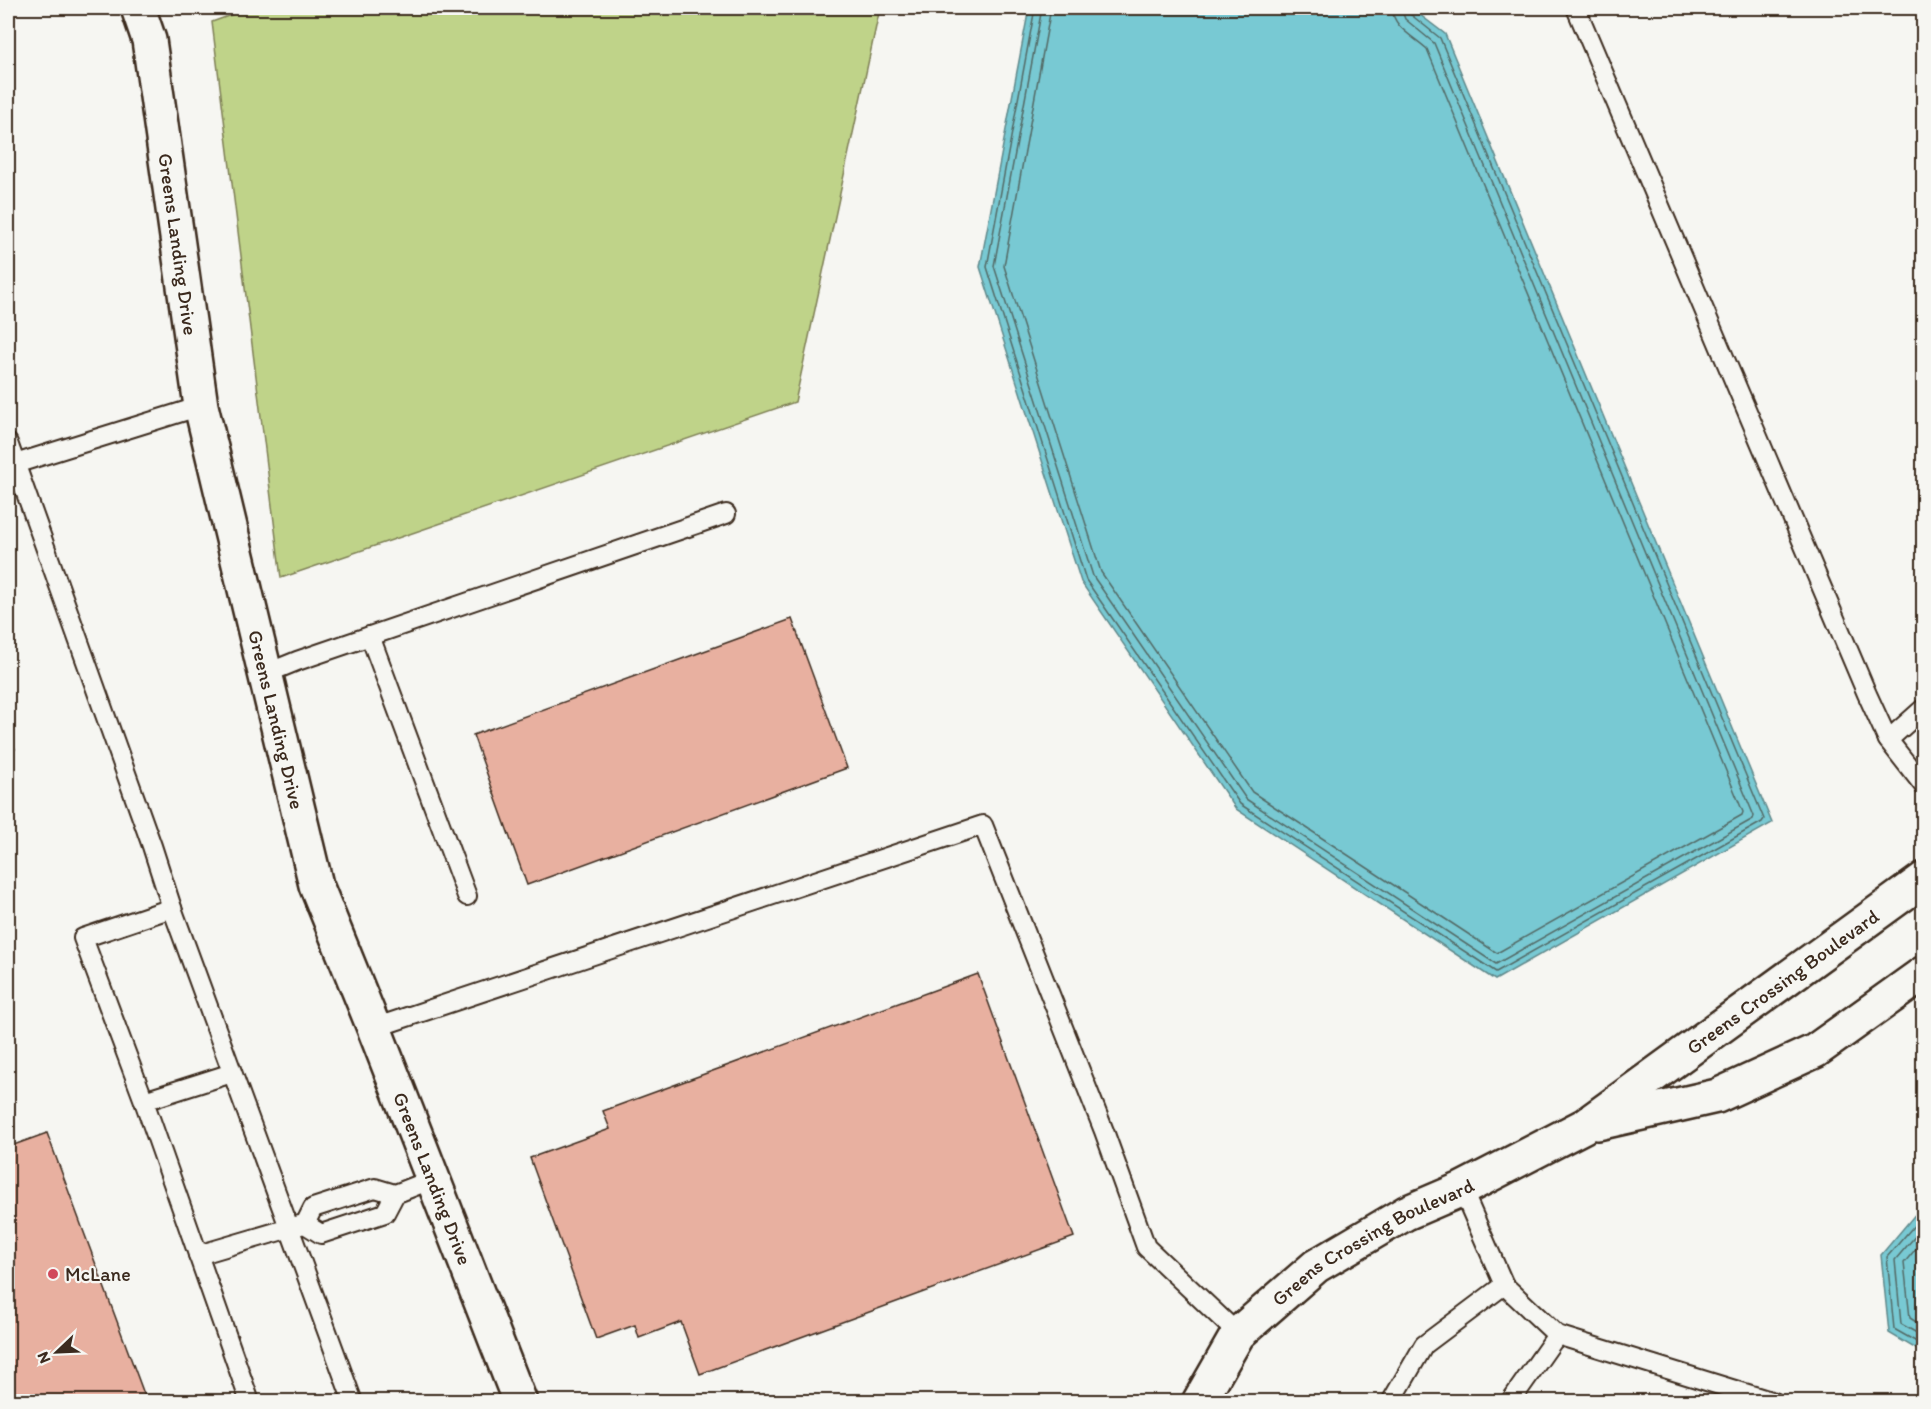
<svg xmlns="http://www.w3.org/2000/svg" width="1931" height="1409" font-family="Itim,sans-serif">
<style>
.green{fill:#bfd389;stroke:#7d7e54;stroke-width:1.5}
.water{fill:#78c9d3;stroke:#60898b;stroke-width:1.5}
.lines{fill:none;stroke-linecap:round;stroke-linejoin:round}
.shore{stroke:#536a66;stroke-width:1.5}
.building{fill:#e8b0a0;stroke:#3b2a1e;stroke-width:1.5}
.lane-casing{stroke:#3b2a1e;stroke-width:22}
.street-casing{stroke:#3b2a1e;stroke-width:38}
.lane{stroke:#f6f6f2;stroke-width:18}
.street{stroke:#f6f6f2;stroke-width:33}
.poi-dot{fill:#d1495b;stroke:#f6f6f2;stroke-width:2}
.labels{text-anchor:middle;stroke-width:4.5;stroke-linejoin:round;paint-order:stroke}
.street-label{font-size:20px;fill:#3b2a1e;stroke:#f6f6f2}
.poi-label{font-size:20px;fill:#3b2a1e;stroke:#f6f6f2;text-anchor:start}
</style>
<rect width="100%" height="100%" fill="#f6f6f2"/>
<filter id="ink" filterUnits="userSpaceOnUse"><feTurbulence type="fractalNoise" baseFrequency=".0167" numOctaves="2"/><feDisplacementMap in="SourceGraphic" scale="12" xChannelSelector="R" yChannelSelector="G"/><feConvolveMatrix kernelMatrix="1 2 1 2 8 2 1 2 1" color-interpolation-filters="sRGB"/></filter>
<g filter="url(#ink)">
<path class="green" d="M250,8H880L795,402L281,578L212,22Z"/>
<g class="water">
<path d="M1029,8H1411L1445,34L1772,823L1495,980L1236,809L1081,582L980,267Z"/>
<path d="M1923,1205V1353L1889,1333L1881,1255Z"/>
</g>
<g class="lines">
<g class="shore">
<path d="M1035,8L987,267L1086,580L1240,804L1496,972L1762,822L1764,819L1440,38L1410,14L1408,8"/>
<path d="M1042,8L994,266L1093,576L1246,799L1496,964L1753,819L1754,816L1434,43L1405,19L1401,8"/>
<path d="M1051,8L1004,266L1101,572L1252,792L1497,953L1742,815L1743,812L1427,49C1413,36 1393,28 1392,8"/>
<path d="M1924,1214L1887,1257L1894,1329L1924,1346"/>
<path d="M1924,1226L1895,1260L1901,1324L1924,1337"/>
<path d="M1924,1239L1904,1263L1910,1318L1924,1327"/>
</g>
</g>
<g class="building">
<path d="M792,619L847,768L527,885L473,735Z"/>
<path d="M8,730L15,749L8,752Z"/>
<path d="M978,974L1074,1237L700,1374L681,1322L639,1338L635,1325L596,1339L530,1158L610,1129L603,1111Z"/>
<path d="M47,1133L147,1402H8V1147Z"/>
</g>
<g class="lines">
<defs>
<g id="lane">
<path d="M1576,8L1867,694L1888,740"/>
<path d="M8,443L152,846L172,908L353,1402"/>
<path d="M15,464L201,406"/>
<path d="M370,636L467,896"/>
<path d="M265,674L297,661L726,514"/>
<path d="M1924,708L1888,740L1924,786"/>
<path d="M172,908L83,938L144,1101L250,1402"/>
<path d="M374,1028L983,825L1104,1131L1146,1247L1238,1334"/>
<path d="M144,1101L232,1073"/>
<path d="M1462,1189L1504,1285L1557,1335L1774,1402"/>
<path d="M395,1194L385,1213L321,1234L305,1224L313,1208L375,1188L395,1194L433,1179"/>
<path d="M198,1255L300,1225"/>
<path d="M1391,1402L1424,1345L1504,1285"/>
<path d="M1510,1402L1557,1335"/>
</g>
<g id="street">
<path id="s1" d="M138,8L149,40L201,406L316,885L374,1028L520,1402"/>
<path d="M1598,1123L1717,1096L1815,1051L1924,973"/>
<path id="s2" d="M1199,1402L1238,1334L1316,1266L1406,1213L1462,1189L1584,1126L1924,879"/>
</g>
</defs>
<use href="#lane" class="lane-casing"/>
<use href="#street" class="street-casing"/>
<use href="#lane" class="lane"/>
<use href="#street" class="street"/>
</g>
</g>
<circle class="poi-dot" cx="53" cy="1274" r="6"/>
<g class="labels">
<g class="street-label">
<text dy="7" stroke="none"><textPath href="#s1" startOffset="240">Greens Landing Drive</textPath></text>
<text dy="7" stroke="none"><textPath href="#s1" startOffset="726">Greens Landing Drive</textPath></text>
<text dy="7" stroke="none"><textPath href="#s2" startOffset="730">Greens Crossing Boulevard</textPath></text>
<text dy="7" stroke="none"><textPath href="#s1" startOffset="1212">Greens Landing Drive</textPath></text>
<text dy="7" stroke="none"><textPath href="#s2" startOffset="243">Greens Crossing Boulevard</textPath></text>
</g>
<g class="poi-label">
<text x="65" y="1281">McLane</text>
</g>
</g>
<rect width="1931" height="1409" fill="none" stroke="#f6f6f2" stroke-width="30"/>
<rect x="15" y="15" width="1901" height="1379" fill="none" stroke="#3b2a1e" stroke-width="2" filter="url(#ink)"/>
<g transform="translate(57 1352) rotate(247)" stroke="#f6f6f2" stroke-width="4.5" paint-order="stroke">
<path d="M0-4.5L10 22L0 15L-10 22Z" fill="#3b2a1e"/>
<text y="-9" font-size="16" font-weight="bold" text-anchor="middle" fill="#3b2a1e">N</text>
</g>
</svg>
